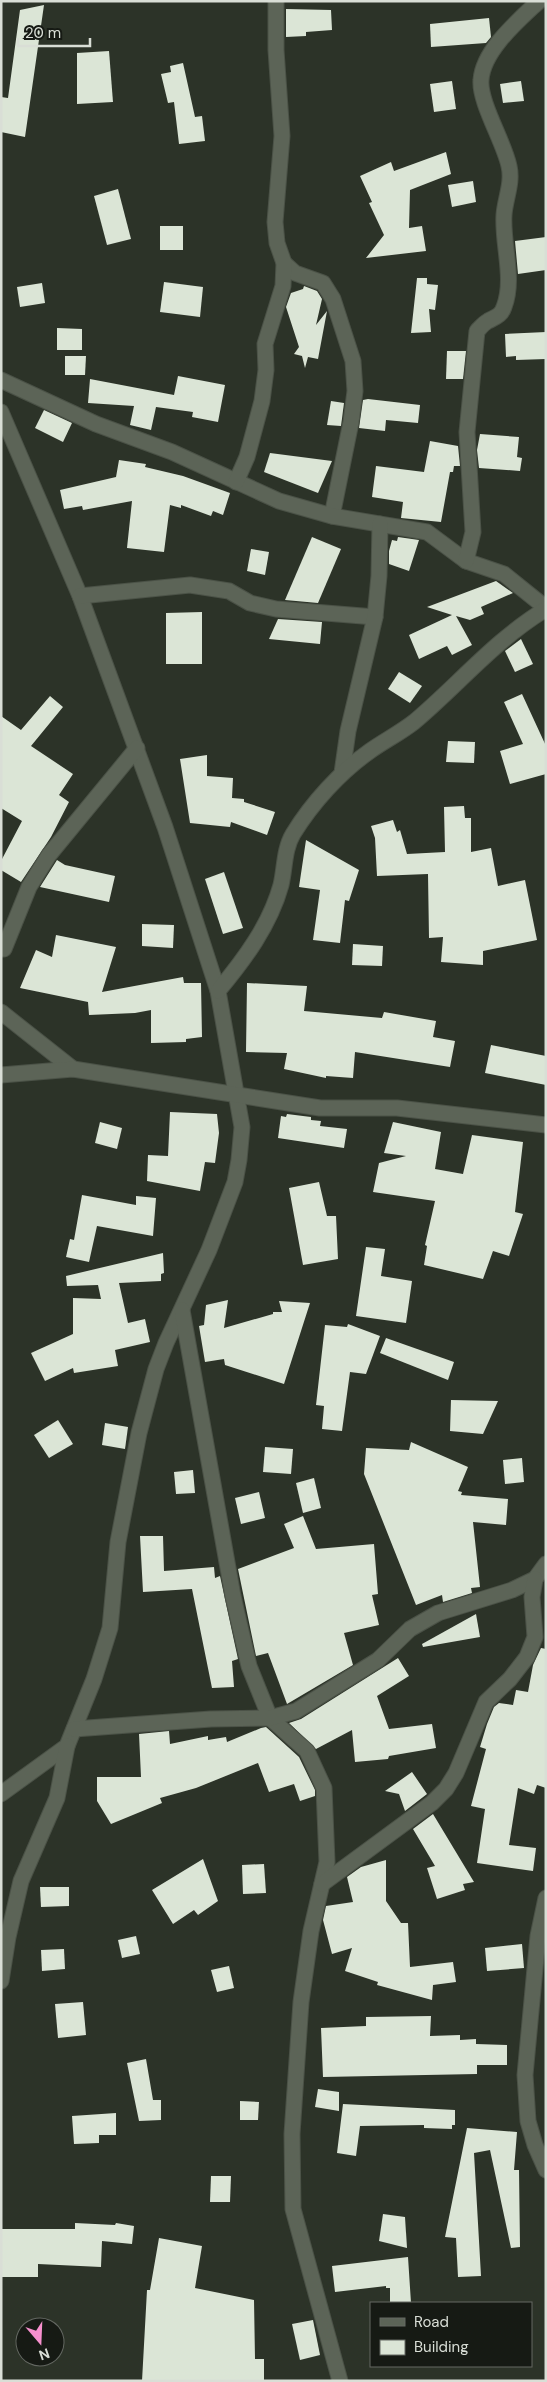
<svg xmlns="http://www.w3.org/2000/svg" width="547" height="2382" font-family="'DM Sans',sans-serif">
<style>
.building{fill:#dbe5d6}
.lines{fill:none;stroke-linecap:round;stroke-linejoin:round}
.minor-casing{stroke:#4b5247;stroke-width:17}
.minor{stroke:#5c6457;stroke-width:15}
</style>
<rect width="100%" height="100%" fill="#2c3328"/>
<g class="building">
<path d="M44,5L25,137L1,132V97L8,98L20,10Z"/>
<path d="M286,9L331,10L332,30L306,32V36L286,37Z"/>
<path d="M489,18L491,37L486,43L431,47L430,24Z"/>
<path d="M109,51L113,102L77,104V53Z"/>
<path d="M183,63L195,117L202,116L205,141L179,144L174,102L168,103L161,74L171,72L170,66Z"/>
<path d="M452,81L456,109L434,112L430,84Z"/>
<path d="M521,81L524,101L503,103L500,84Z"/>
<path d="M446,152L451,174L410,190L409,228L422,226L426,251L366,258L384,235L369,203L372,202L360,176L391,162L394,171Z"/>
<path d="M473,181L476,202L452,207L448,185Z"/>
<path d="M118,189L131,239L107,245L94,196Z"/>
<rect x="160" y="226" width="23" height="24"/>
<path d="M546,237V270L518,274L515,241Z"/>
<path d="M417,278H427V284L438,285L435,310L429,309L431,332L411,333Z"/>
<path d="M164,282L203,287L200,317L160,312Z"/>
<path d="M42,283L45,303L20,307L17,287Z"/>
<path d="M304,286L317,291L322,299L316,325L327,311L318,359L308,357L305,368L302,356L294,354L299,347L286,307L291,293L303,289Z"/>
<path d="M57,328L82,329V350H57Z"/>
<path d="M546,332V359L516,360V356L506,357L505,334Z"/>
<path d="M447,351H466L463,379H446Z"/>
<path d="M65,356H86L85,375H65Z"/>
<path d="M178,376L225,385L218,422L192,417L193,412L156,407L151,430L130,425L134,406L88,403L90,379L174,395Z"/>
<path d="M368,399L420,405L418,423L386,420L385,431L359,428L363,400Z"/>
<path d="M331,401L344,403L341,426L327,425Z"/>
<path d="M44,410L72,423L63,442L35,428Z"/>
<path d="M480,434L519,437L517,457L522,458L520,471L479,468L477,450Z"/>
<path d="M430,441L458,446L460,466H454L453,472H450L441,522L401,518L403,502L372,497L376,466L424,472Z"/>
<path d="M270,453L332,461L318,493L264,472Z"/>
<path d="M119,460L146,464L145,467L183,476L230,493L223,515L213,511L211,516L181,505V508L170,505L164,552L127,548L132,501L83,510L82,506L64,509L60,490L116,477Z"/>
<path d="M312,537L341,549L318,603L285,600Z"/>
<path d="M398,537L419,540L409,571L389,564V551L392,540L397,541Z"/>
<path d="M251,549L269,552L265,575L247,571Z"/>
<path d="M496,581L513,593L481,607L484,614L470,620L456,616L472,645L452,655L447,646L419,659L409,635L452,615L427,607Z"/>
<path d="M202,612V664H166V613Z"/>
<path d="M278,619L322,622L320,644L269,639Z"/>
<path d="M521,639L533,664L515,672L505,651Z"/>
<path d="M399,672L422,686L410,703L388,689Z"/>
<path d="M522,694L546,746V774L510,784L500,751L523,744L504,702Z"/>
<path d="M50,696L63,707L31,746L73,774L59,795L69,802L51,837L21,882L1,870V861L22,821L1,808V716L21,730Z"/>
<path d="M448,741L475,742L474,763L446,762Z"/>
<path d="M207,755V776L233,778L232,798L244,799V802L275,812L267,835L231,822L230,827L190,823L180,759Z"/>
<path d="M464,806L465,818H471V852L491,848L498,886L525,880L537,940L483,951V965L441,962L443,937L429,938L428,874L377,876L375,838L371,826L393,820L397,832L400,830L407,854L445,852L444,807Z"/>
<path d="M306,840L359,870L349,901L345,900L340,943L313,940L320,890L299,887Z"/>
<path d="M57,860L65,865L115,876L109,902L40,887Z"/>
<path d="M224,872L243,928L223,934L205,879Z"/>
<path d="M142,924L174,925L173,948L142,946Z"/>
<path d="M56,935L116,947L102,992L183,977L184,983H201L202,1037L186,1039V1042L151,1043V1010L135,1013L89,1015L88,1002L20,988L36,950L52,957Z"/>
<path d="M353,944L383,946L382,966L352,965Z"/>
<path d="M247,983L307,986L304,1011L382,1018L384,1012L436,1021L433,1037L455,1041L450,1067L355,1052L353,1078L326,1076V1078L284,1069L287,1053L246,1052Z"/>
<path d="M491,1045L546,1056V1085L485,1073Z"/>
<path d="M170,1112L217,1114L219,1133L215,1163L205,1162L200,1191L147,1181L148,1155L168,1156Z"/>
<path d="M287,1114L311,1117V1120L321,1121L320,1126L347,1129L344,1148L278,1138L281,1116L286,1117Z"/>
<path d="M100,1122L122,1128L117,1149L95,1143Z"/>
<path d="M393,1122L441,1132L435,1169L463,1174L472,1135L523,1142L515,1212L523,1214L509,1256L493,1251L483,1279L424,1265L427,1246L425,1245L435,1201L373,1192L379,1163L406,1156L384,1153Z"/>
<path d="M319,1182L327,1216H336L338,1259L303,1265L289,1188Z"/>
<path d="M82,1195L136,1205V1196L156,1198L153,1236L97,1226L89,1262L66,1257L70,1239L74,1240Z"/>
<path d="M366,1247L385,1249L381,1276L412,1281L406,1323L356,1316Z"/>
<path d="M163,1253L164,1273L161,1274V1281L119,1283L128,1323L145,1319L150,1342L115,1350L118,1366L74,1373L73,1368L45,1381L31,1353L73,1334V1298L101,1299L98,1285L67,1286L66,1276Z"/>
<path d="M228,1300L224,1328L273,1314V1312H282L279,1301L310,1303L284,1384L225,1365L224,1359L205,1362L199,1326L204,1325L206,1305Z"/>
<path d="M348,1324L380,1336L366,1374L350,1372L342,1431L322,1429L324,1406L316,1405L325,1325L347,1327Z"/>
<path d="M386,1338L454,1362L448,1380L380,1353Z"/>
<path d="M451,1400L498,1401L483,1434L450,1431Z"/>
<path d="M58,1420L73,1444L49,1458L34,1435Z"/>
<path d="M105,1423L128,1427L125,1449L102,1445Z"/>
<path d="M411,1442L468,1467L458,1491L462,1492L461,1495L508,1499L506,1525L473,1522L480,1587L471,1588L472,1593L443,1602L442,1595L416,1605L364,1474L366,1448L409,1450Z"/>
<path d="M265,1447L293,1449L291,1474L263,1472Z"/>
<path d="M522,1458L524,1482L505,1484L503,1460Z"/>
<path d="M193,1470L195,1493L176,1494L174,1472Z"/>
<path d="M314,1478L321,1508L303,1513L296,1483Z"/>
<path d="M259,1492L265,1518L241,1524L235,1498Z"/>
<path d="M303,1516L316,1549L374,1544L378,1594L372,1595L379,1625L344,1633L353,1665L287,1704L268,1653L256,1656L238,1569L294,1548L284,1524Z"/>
<path d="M140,1536H163L164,1571L214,1567L215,1578L220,1576L238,1659L232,1661L234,1687L212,1688L192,1589L143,1592Z"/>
<path d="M476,1614L480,1637L423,1647L422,1644Z"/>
<path d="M541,1648L546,1649V1788L537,1785L534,1794L518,1788L509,1845L536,1848L533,1871L477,1863L485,1809L471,1806L486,1749L480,1747L487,1724L494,1707L499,1703L513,1705L516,1690L528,1692L533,1665Z"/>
<path d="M398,1658L409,1676L377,1696L389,1729L432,1724L436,1748L389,1756L388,1759L355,1762L352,1730L316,1749L289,1723L301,1719Z"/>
<path d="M266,1727L299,1757L315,1790V1796L300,1801L294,1784L269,1792L258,1763L196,1788L160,1798L162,1803L111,1824L97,1801V1777H141L139,1734L169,1731L170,1744L208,1736V1740L226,1737L227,1742L261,1728Z"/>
<path d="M412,1772L427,1794L405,1811L399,1794L385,1791Z"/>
<path d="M433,1814L474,1882L463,1884L465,1890L437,1899L427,1868L435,1866L413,1829Z"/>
<path d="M203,1859L218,1901L198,1915L194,1910L173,1924L152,1890Z"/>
<path d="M386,1860V1901L401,1923H408L410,1967L453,1962L456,1982L433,1985L432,2000L377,1985L378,1982L345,1971L352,1948L332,1954L323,1920L326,1906L353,1902L347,1877L361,1867Z"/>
<path d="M264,1864L266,1893L243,1894L242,1865Z"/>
<path d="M40,1887H69V1906L41,1907Z"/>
<path d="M136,1936L140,1954L122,1958L118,1940Z"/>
<path d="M522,1944L524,1968L487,1971L485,1948Z"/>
<path d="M64,1949L65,1969L42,1971L41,1950Z"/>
<path d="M229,1966L234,1988L217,1992L211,1970Z"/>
<path d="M83,2002L86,2035L58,2038L55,2004Z"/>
<path d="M431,2016L430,2036L460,2035V2040L476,2039V2044L507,2045V2065H477V2074L323,2077L321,2028L366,2026V2017Z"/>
<path d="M146,2059L153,2100H161V2120L139,2121L127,2063Z"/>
<path d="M318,2089L339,2092V2111L315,2107Z"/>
<path d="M240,2101L259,2102L258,2120H240Z"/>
<path d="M343,2104L455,2110V2125H452V2129L424,2128V2125L360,2126L356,2156L337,2153Z"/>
<path d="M116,2113V2135H99V2143L74,2144L72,2116Z"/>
<path d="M467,2128L517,2132L514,2170H519L520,2247L511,2248L490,2150L474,2153L481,2276L458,2277L456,2238L445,2237Z"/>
<path d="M211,2176H231L230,2202H210Z"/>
<path d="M383,2214L405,2217L407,2248L379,2241Z"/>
<path d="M75,2223L115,2225L116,2223L134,2226L132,2244L102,2241L101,2267L38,2264V2277H1V2229H75Z"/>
<path d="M159,2238L202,2246L195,2288L254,2300L255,2359H264V2381H142L147,2290H150Z"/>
<path d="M408,2257L411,2303H390V2288H386V2286L335,2292L332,2266Z"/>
<path d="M313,2320L320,2355L300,2360L292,2324Z"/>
</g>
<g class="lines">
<defs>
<g id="minor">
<path d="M284,263L295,273L323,283L333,299L353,361L355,391L351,422L332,516"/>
<path d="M1,380L96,424L172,452L279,501L332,516L427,532L466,561L504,574L546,608"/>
<path d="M1,412L80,596L165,827L218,991L242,1127L239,1160L235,1182L209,1250L166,1343L156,1369L139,1433L118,1542L110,1628L94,1679L67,1746L1,1794"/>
<path d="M236,482L247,457L262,401L266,370L265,344L283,286L284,263L277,243L275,222L282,136L276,50V1"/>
<path d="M466,561L473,532L467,432L477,331C480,328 484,323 488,321C495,317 501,316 504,307C515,279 502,244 504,215C505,199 513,183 509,166C504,142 479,102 481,80C483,50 519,20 539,1"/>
<path d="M80,596L190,585L229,591L250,603L276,609L375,617"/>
<path d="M342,773L348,731L375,617L379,576L380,524"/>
<path d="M4,949L29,887L49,855L137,748"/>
<path d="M218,991C244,960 270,925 281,885C285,868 284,849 293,834C312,803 340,772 370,751C384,741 400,733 414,722C458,685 496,639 546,609"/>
<path d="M1,1012L73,1069"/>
<path d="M1,1075L73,1069L320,1108H397L546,1125"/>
<path d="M182,1310L233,1596L249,1666L270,1718L307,1751L324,1788L327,1862L311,1931L301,2002L292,2134L293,2209L340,2381"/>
<path d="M74,1729L211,1719L270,1718L296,1711L378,1660L410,1629L438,1613L512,1590L535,1579L546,1564"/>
<path d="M322,1884L432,1803L446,1789L456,1773L486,1702L510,1679L527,1657L535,1637L532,1597L535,1579"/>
<path d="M546,1898L538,1936L525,2075L528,2121L535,2145L546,2170"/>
<path d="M1,1981L8,1937L21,1881L57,1798L67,1746"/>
</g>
</defs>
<use href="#minor" class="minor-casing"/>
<use href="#minor" class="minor"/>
</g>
<rect width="547" height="2382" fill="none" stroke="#d9ded6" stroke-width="5"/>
<rect x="370" y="2302" width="162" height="65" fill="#161a14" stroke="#646862"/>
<rect x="380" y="2318" width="25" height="8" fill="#5c6457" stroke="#646862"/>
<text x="414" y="2327" font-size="15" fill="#d9ded6">Road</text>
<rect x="380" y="2340" width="25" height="15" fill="#dbe5d6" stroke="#646862"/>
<text x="414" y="2352" font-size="15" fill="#d9ded6">Building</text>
<g transform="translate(40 2342) rotate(161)"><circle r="24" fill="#161a14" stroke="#646862"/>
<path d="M0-4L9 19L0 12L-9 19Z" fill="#f790ce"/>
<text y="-8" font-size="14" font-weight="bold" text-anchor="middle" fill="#d9ded6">N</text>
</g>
<path d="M18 38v8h72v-8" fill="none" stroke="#d9ded6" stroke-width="2.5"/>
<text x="25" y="38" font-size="15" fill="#d9ded6" stroke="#161a14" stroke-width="4" paint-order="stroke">20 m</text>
</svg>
